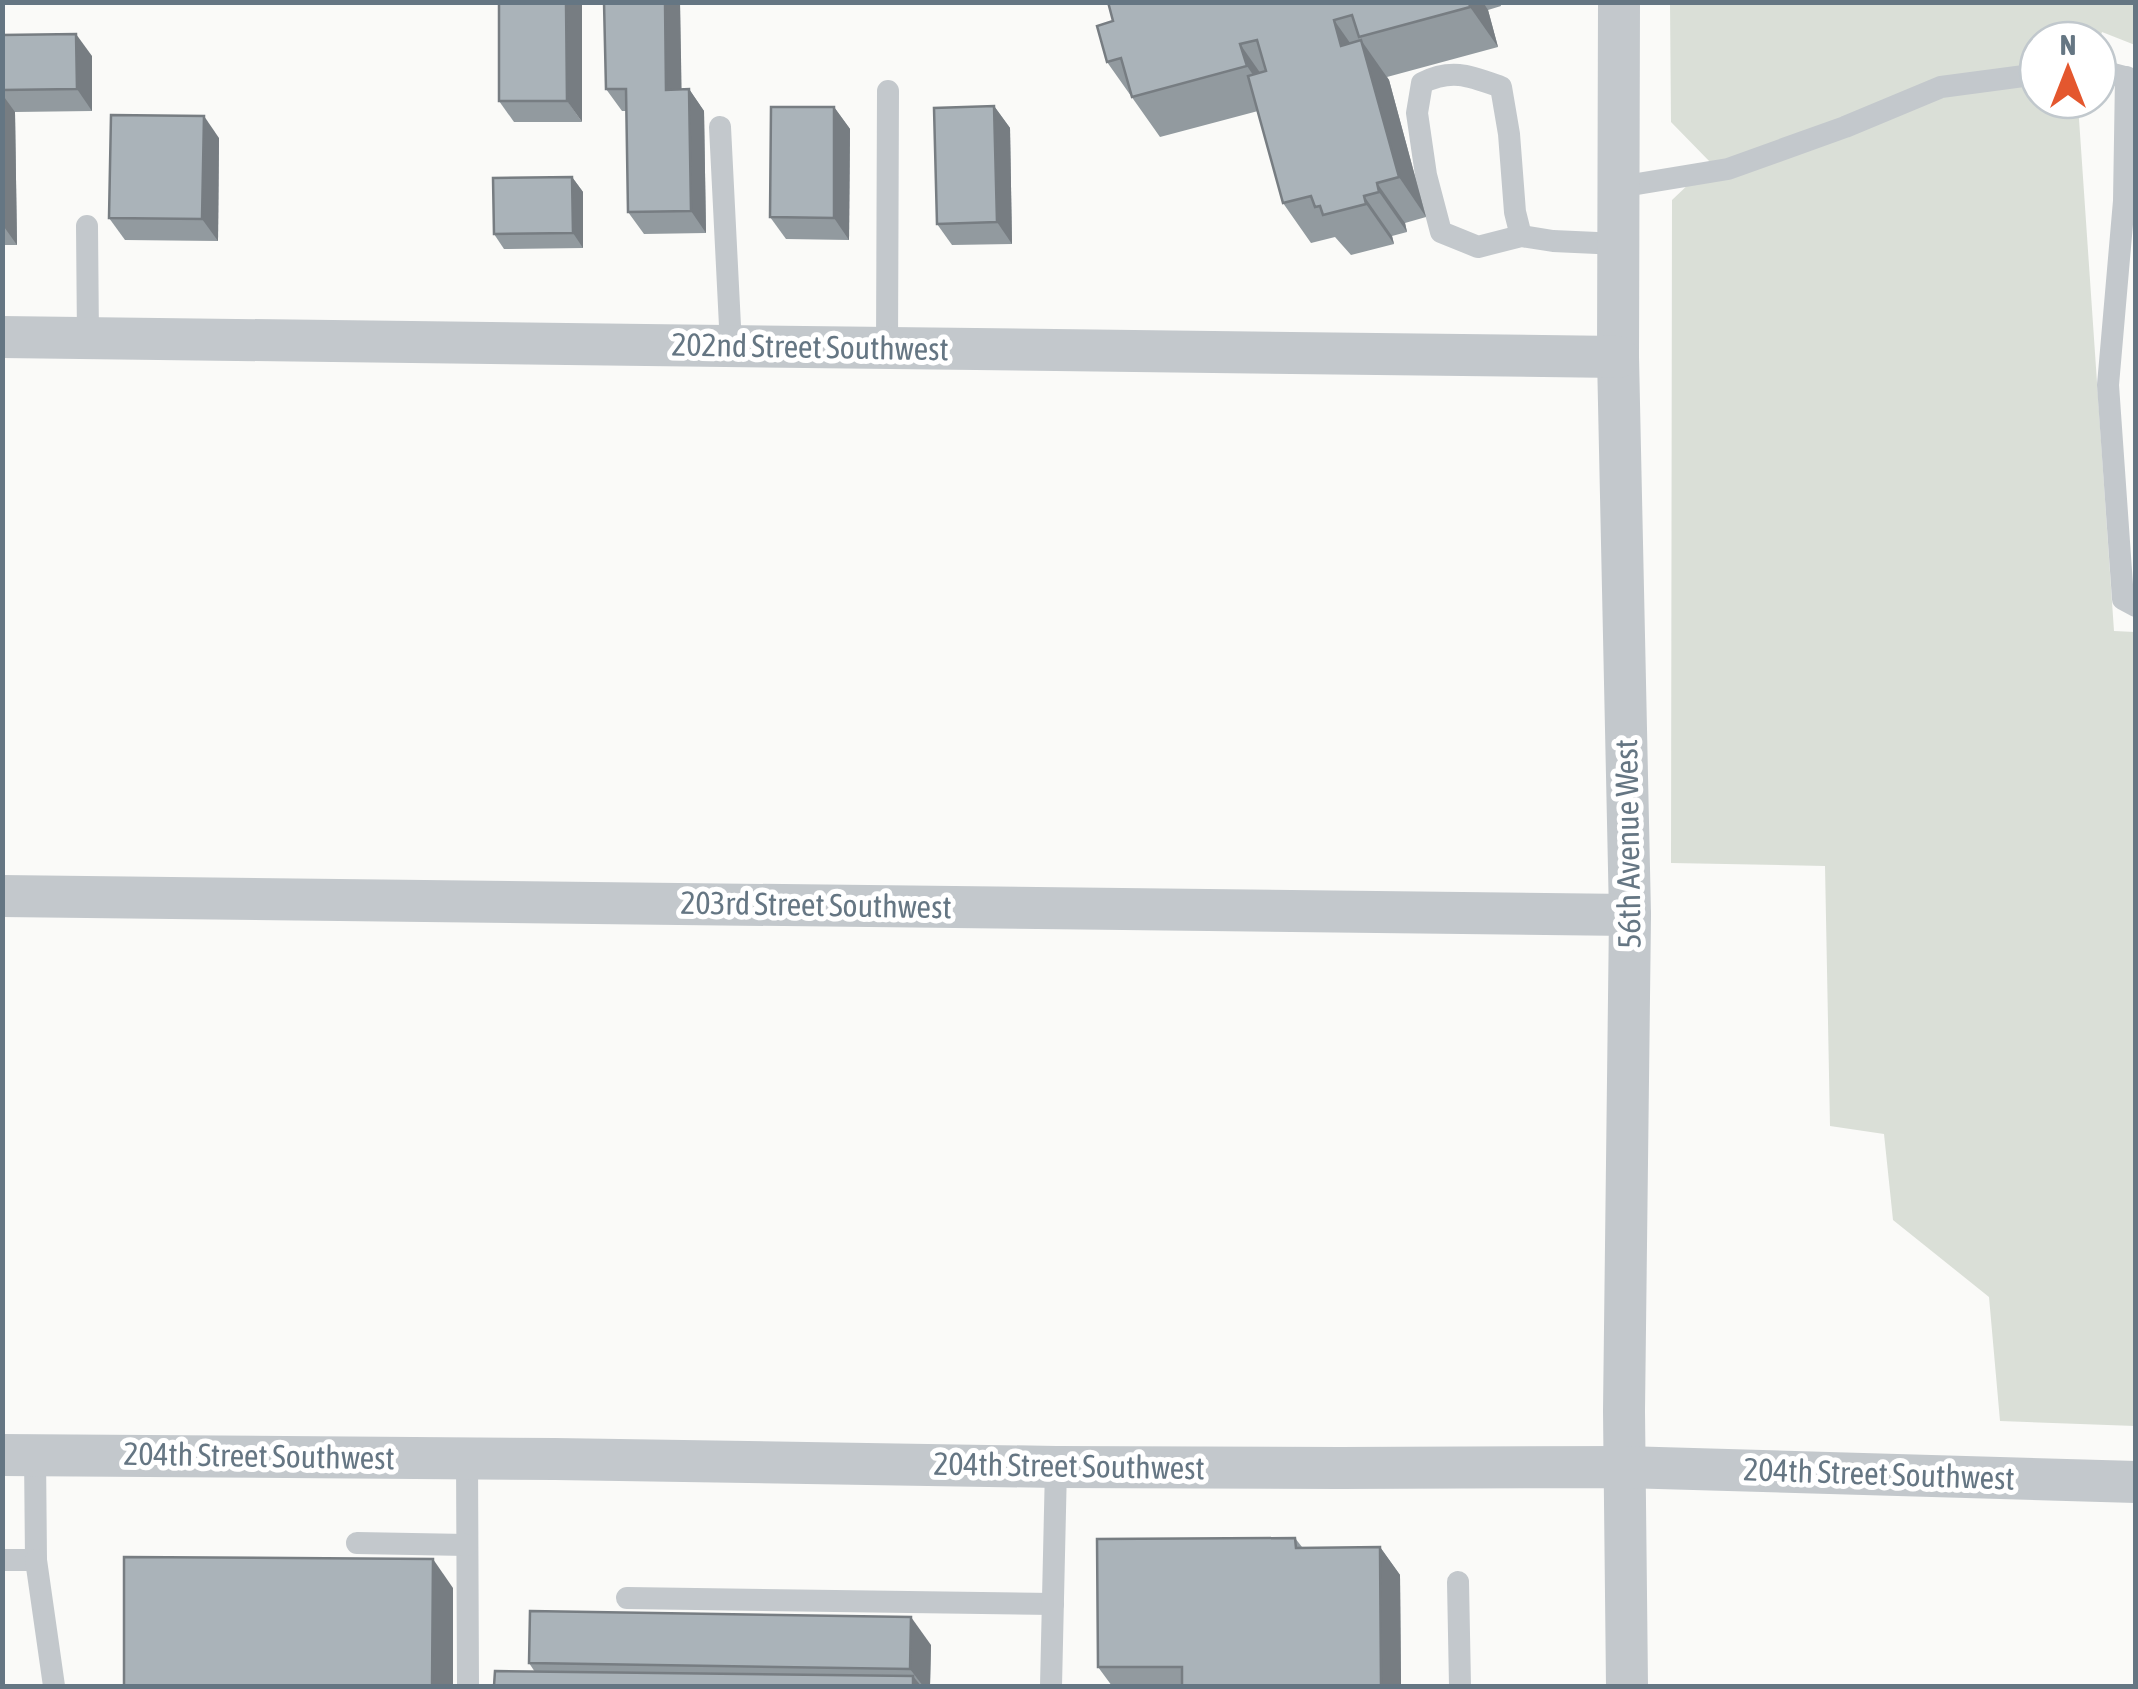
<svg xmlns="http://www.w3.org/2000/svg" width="2138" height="1689" font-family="'Asap Condensed',sans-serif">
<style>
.green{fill:#dadfd7}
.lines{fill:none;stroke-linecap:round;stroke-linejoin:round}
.service{stroke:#c3c8cc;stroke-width:22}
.minor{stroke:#c3c8cc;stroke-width:42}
.wall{fill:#929a9f}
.shaded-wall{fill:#777d82}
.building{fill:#aab3b9;stroke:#777d82;stroke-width:2.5}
.labels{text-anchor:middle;stroke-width:10;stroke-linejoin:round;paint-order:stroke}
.street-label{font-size:32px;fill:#657683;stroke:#fff}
</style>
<rect width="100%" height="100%" fill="#fafaf8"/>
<path class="green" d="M1670,3H2135V45L2102,32L2098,45V40H2038V100H2084L2079,119L2114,631L2135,632V1426L2000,1421L1989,1297L1893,1220L1884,1134L1830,1126L1825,866L1671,863L1672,200L1711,163L1671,122Z"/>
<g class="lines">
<g class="service">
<path d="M2098,70L2136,80"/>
<path d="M2126,77L2124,201L2108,385L2123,599L2136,606"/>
<path d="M720,127L731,346"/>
<path d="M1619,187L1728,169L1845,127L1941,87L2038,74"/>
<path d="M87,226L88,338"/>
<path d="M1521,236L1478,247L1441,232L1426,175L1417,113L1422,83C1452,68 1470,76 1501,87L1509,134L1515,212L1521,236L1553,241L1619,244"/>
<path d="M887,348L888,91"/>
<path d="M467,1458L468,1686"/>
<path d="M357,1543L467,1545"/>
<path d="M2,1560H36L35,1454"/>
<path d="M36,1560L54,1686"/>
<path d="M1458,1582L1460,1686"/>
<path d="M627,1598L1053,1604"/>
<path d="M1051,1686L1056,1467"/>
</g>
<g class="minor">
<path d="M1619,2L1618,357L1630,915L1624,1411L1627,1686"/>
<path d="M2,337L1618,357"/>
<path d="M2,896L1630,915"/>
<path d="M2,1455L555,1459L1056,1467L1340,1468L1624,1467L2136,1482"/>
</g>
</g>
<g class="wall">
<path d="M499,2L582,122H514L499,101Z"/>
<path d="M604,2H680L681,90L689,89L704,111L706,233L644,234L628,212L627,111H622L606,89Z"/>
<path d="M1108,2H1500L1501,6L1488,10L1498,47L1387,77L1389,80L1426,217L1405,223L1407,232L1392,236L1394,244L1351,255L1335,237L1311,243L1283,203L1258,111L1160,137L1107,62L1113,21Z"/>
<path d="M2,35L92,56V111L15,112L17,245H2Z"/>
<path d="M994,106L1010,128L1012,244L952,245L937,224Z"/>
<path d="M834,107L850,129L849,240L786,239L770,217Z"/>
<path d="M219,138L218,241L125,240L109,218Z"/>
<path d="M572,177L583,192V248L504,249L494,234Z"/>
<path d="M1295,1538L1302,1547H1380L1400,1575L1401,1686H1112L1098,1667Z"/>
<path d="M931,1645L930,1686H494L535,1672L529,1663Z"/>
</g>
<g class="shaded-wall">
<path d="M566,2H582V122L567,101Z"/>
<path d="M665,2H680L682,112L666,90Z"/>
<path d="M1469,2H1483L1488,10L1498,47L1470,7Z"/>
<path d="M1334,20L1362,60L1341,46Z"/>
<path d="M76,34L92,56V111L77,89Z"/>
<path d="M1361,40L1389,80L1426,217L1399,177Z"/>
<path d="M1240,44L1268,84L1274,106L1247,66Z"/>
<path d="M689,89L704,111L706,233L691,211Z"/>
<path d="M2,94L15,112L17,245L2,224Z"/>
<path d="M994,106L1010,128L1012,244L997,222Z"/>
<path d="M834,107L850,129L849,240L834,218Z"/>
<path d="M204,116L219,138L218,241L202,219Z"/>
<path d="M572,177L583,192V248L573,233Z"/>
<path d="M1377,183L1405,223L1407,232L1379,192Z"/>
<path d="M1364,196L1392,236L1394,244L1366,204Z"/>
<path d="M1380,1547L1400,1575L1401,1686H1381Z"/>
<path d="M433,1559L453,1588V1686H432Z"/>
<path d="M911,1617L931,1645L930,1686H923L910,1669Z"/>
<path d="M913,1676L921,1686H913Z"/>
</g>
<g class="building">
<path d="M499,2H566L567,101H499Z"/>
<path d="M604,2H665L666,90L689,89L691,211L628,212L626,89H606Z"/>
<path d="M1108,2H1469L1470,7L1359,37L1352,15L1334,20L1341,46L1361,40L1399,177L1377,183L1379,192L1364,196L1366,204L1323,215L1320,206L1315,207L1311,196L1283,203L1248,76L1266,71L1257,40L1240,44L1247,66L1132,97L1121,58L1107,62L1097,26L1113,21Z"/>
<path d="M76,34L77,89L2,90V35Z"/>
<path d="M994,106L997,222L937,224L934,108Z"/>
<path d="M771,107H834V218L770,217Z"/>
<path d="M111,115L204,116L202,219L109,218Z"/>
<path d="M572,177L573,233L494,234L493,178Z"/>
<path d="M1295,1538L1296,1548L1380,1547L1381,1686H1182V1667H1098L1097,1539Z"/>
<path d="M124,1557L433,1559L432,1686H124Z"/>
<path d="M530,1611L911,1617L910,1669L529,1663Z"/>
<path d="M495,1671L913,1676V1686H494Z"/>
</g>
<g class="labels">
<g class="street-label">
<text transform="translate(810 347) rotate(1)" y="11">202nd Street Southwest</text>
<text transform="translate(1628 844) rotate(-91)" y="11">56th Avenue West</text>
<text transform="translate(816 905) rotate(1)" y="11">203rd Street Southwest</text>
<text transform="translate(259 1456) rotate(1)" y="11">204th Street Southwest</text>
<text transform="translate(1069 1466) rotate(1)" y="11">204th Street Southwest</text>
<text transform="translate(1879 1474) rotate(2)" y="11">204th Street Southwest</text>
</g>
</g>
<rect width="2138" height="1689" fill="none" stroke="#657683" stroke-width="10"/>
<g transform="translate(2068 70)"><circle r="48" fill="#ffffff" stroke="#c1c8cd" stroke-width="2.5"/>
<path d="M0-8L18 38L0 25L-18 38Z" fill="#e4572e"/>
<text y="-15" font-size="28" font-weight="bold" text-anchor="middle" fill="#657683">N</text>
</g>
</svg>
